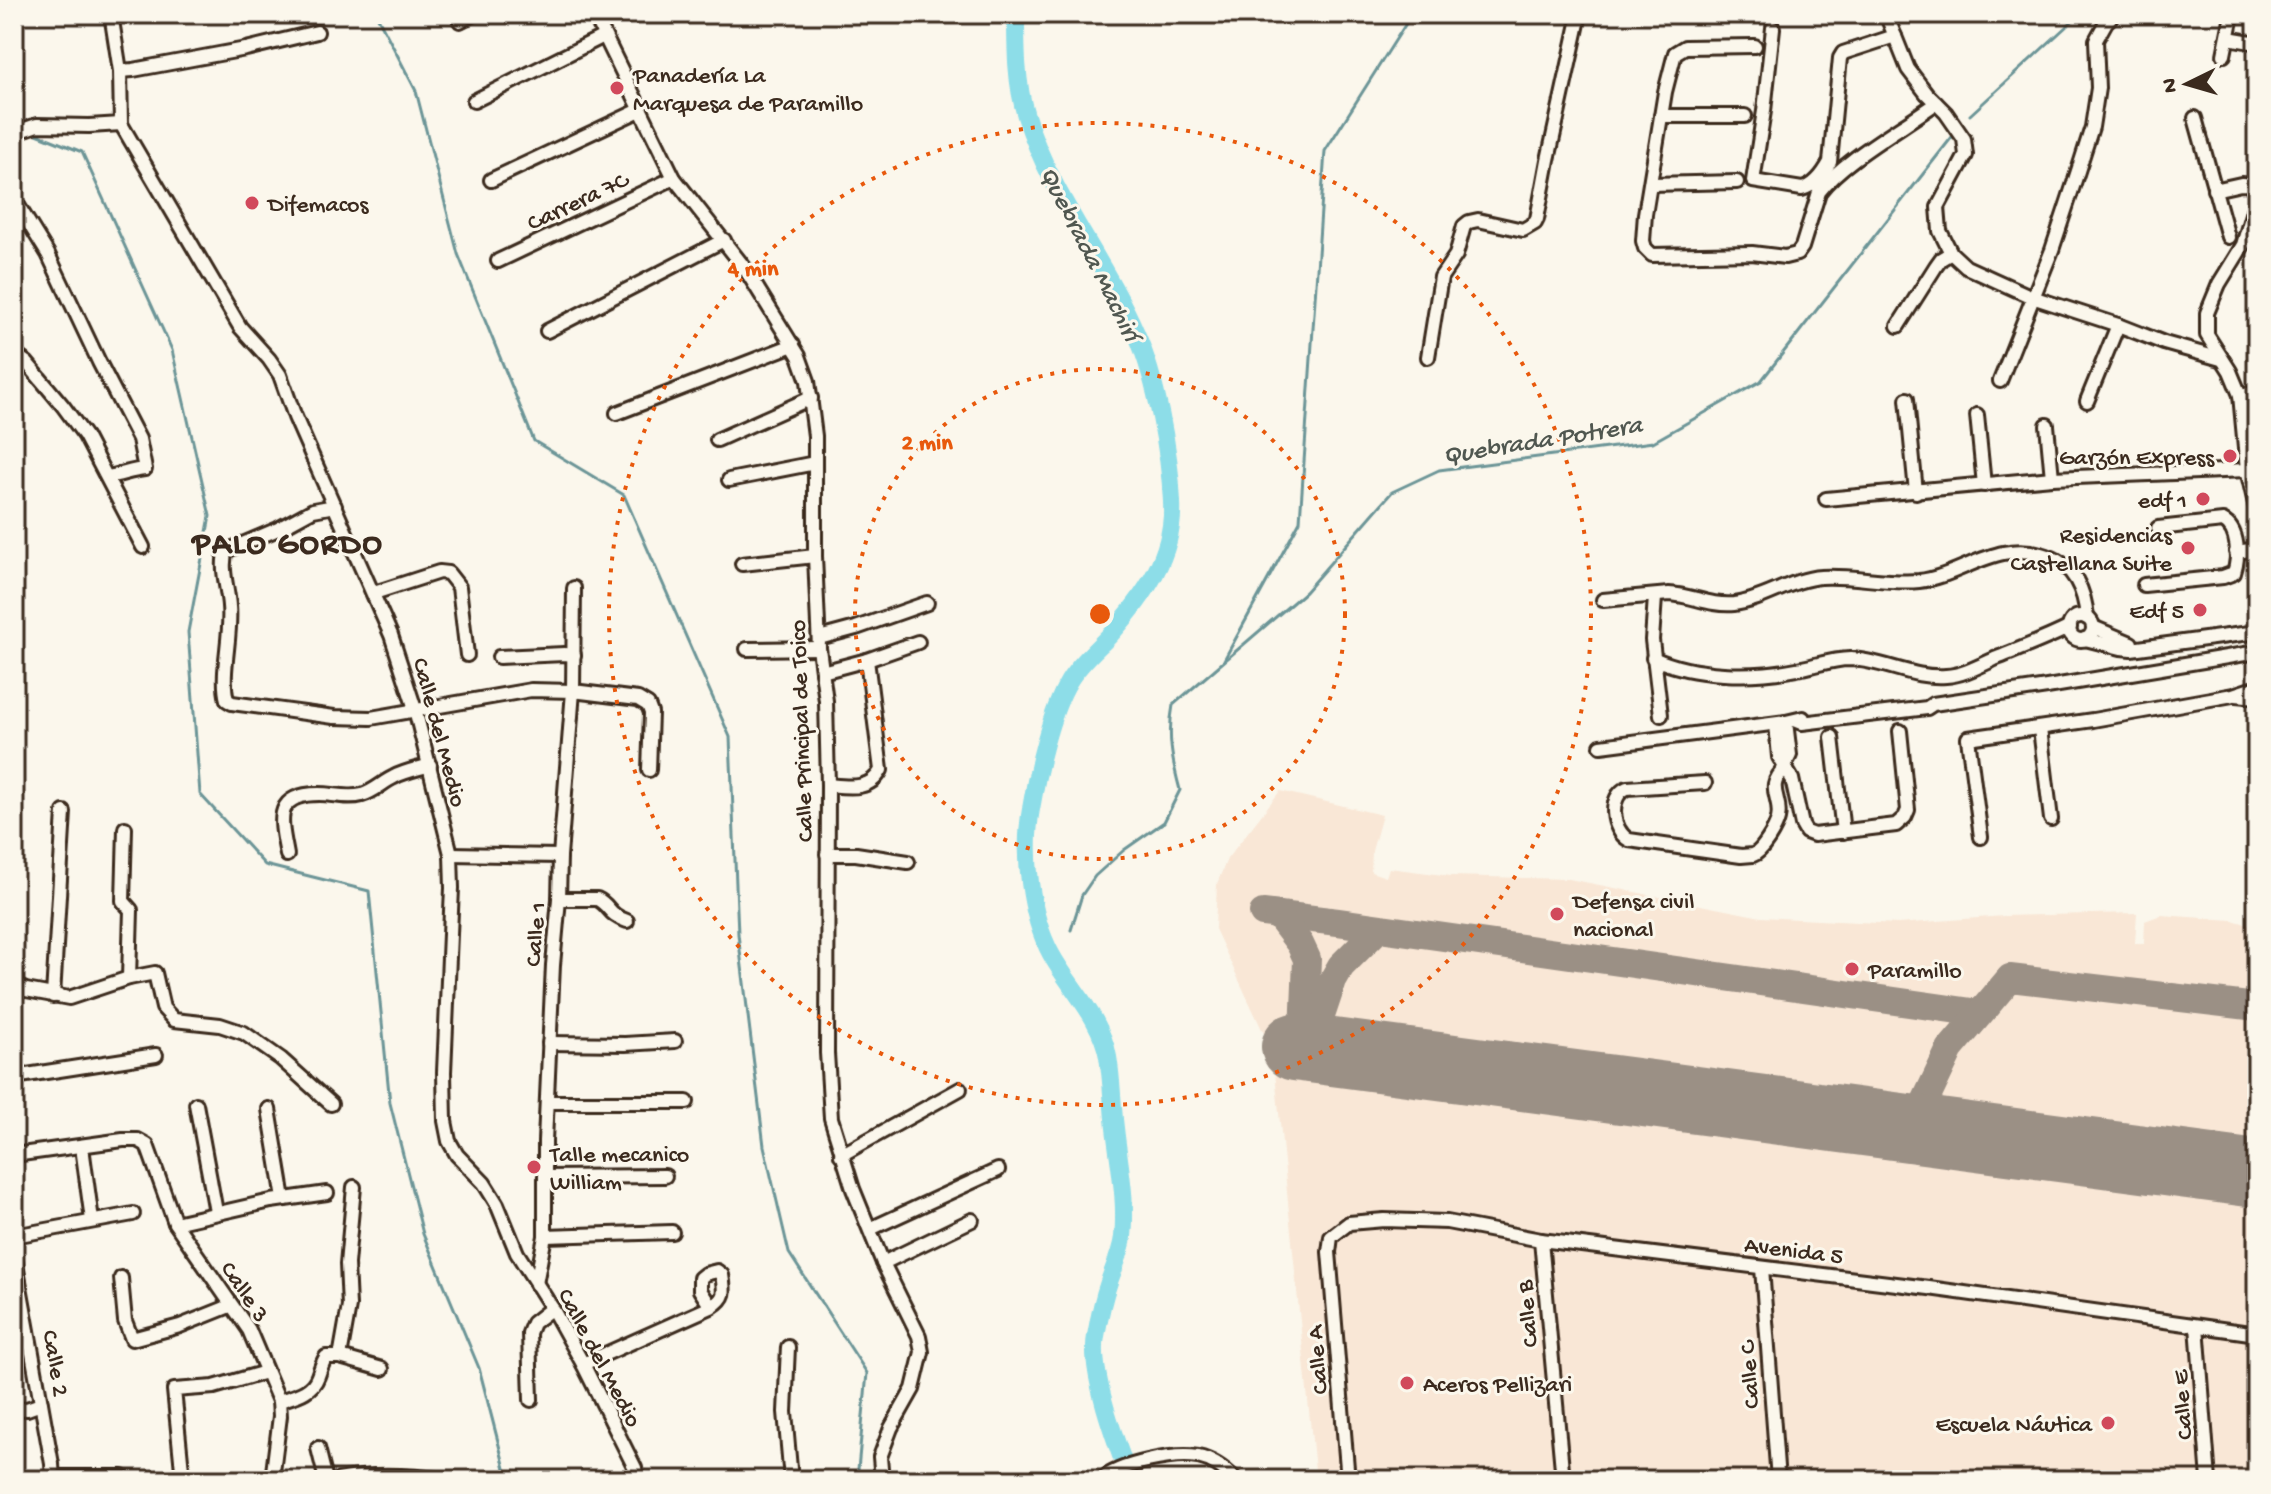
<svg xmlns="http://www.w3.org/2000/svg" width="2271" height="1494" font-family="'Gochi Hand',sans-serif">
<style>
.built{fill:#f9e7d6}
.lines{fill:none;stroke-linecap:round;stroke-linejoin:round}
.stream{stroke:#6c9597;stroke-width:3}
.river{stroke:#8ddde8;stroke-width:18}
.taxiway{stroke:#9b9085;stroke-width:28}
.runway{stroke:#9b9085;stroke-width:68}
.minor-casing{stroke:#3b2a1e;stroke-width:18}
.minor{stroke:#fbf7ec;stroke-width:12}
.ring{fill:none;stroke:#e8590c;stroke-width:4;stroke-dasharray:4 8}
.poi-dot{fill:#d1495b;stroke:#fbf7ec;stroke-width:3}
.labels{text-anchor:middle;stroke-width:6;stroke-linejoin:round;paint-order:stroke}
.poi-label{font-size:24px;fill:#3b2a1e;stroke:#fbf7ec;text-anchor:start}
.street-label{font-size:24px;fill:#3b2a1e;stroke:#fbf7ec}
.water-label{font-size:26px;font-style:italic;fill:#505750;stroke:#fbf7ec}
.district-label{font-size:32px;font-weight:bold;letter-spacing:2px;fill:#3b2a1e;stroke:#fbf7ec}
.centre{fill:#e8590c;stroke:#fbf7ec;stroke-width:4}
.ring-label{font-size:24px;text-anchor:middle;font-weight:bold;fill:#e8590c;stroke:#fbf7ec;stroke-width:6;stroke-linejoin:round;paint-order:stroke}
</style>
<rect width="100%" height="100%" fill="#fbf7ec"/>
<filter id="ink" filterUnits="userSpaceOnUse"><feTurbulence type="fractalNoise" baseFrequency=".0125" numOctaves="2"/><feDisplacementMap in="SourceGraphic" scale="16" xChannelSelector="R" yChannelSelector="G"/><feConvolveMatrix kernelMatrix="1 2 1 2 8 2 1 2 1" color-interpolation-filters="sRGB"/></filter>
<g filter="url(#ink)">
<path class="built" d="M1280,791L1382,815L1372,851L1371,872L1386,877L1389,868L1451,876L1569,879L1761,917L1898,924L2004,916L2137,913L2135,943L2140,944H2144L2145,921L2161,915L2232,920L2257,927V1480H1316L1273,1053L1215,929L1217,884L1227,859Z"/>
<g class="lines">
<g class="stream">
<path d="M376,14L416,91L458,254L534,441L624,495L730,737L738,934L764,1146L789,1253L867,1373L857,1480"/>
<path d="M1970,115L2080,14"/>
<path d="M32,132L82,152L172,350L210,516L188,632L200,794L265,865L369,891L390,1103L423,1234L479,1368L508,1480"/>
<path d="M1224,660L1300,521L1325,151L1412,14"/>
<path d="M1071,930L1082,895L1095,876L1124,850L1164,822L1180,790C1172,760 1167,736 1173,705L1305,592L1392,492L1439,470L1653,442L1761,381L1952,137"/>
</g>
<path class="river" d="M1016,14C1016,47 1016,84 1026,116C1050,194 1104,259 1136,333C1156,378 1170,453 1172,502C1175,554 1144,597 1111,634C1097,649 1080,663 1069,681C1050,713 1037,771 1031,809C1023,853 1030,915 1051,954C1070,989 1101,1017 1108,1057C1112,1080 1112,1104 1115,1128C1119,1164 1127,1200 1123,1237C1121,1253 1114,1267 1109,1282C1103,1299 1099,1318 1096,1336C1089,1372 1117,1445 1130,1480"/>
<g class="taxiway">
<path d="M1263,913L1338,922L1979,1013"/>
<path d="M1278,915L1300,944L1307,959L1304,1033"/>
<path d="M1310,1049L1333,980L1341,966L1379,928"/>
<path d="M1912,1129L1950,1049L2010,978L2257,1007"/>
</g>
<path class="runway" d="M1295,1047L2257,1174"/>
<defs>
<g id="minor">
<path d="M111,14L120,71L121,124L240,327L269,359L280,375L295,417L391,635L415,709L451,854L452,888L444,1072L445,1121L449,1141L457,1155L484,1183L497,1204L517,1253L552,1308L583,1364L635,1468L637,1480"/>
<path d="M594,14L674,178L744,267L799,356L808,381L815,436V556L819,648L826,701L828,785L827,1053L831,1118L853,1189L883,1263L919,1336L922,1352L913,1389L891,1428L880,1457L882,1480"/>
<path d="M1886,14L1908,69L1927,94L1946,113L1964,139L1966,155L1938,207L1940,231L1951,253L1966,267L2032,297L2118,325L2164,343L2221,359"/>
<path d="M460,21L474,14"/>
<path d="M1773,28L1764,111L1753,181L1802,189C1815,186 1824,173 1830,162L1840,58L1843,53L1895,36"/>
<path d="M2228,38L2257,43"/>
<path d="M1755,46L1685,47L1675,53L1665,92L1645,214L1643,241L1645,248L1652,255L1752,253L1785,257L1797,254L1802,247L1819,192C1843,160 1902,128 1936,103"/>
<path d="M2224,55L2232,15"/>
<path d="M120,71L133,70L246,49L317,32"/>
<path d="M474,101L604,36"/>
<path d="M1661,116H1745"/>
<path d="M2195,118L2228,237"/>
<path d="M14,133L37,125L89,126L121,124"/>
<path d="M491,180L640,110"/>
<path d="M1651,184L1737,182"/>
<path d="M2214,190L2241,184L2257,185"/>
<path d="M2257,197L2243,245L2219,284L2207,313V335L2230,371L2240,395L2247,470L2257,512"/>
<path d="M14,199L48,254L99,362L139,439L145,469C132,470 121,475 107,477"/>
<path d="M498,261L674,178"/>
<path d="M1898,326L1936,266L1941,259L1951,253"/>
<path d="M547,331L724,240"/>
<path d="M14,354L27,363L63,406L85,436L143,547"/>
<path d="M1428,357L1441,277L1456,255L1464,226L1469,222L1478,220L1523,230L1535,223L1537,219L1548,160L1580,14"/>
<path d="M2000,381L2052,250L2078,171L2092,127L2098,88L2096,40L2106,22L2114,14"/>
<path d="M2240,395L2257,392"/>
<path d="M1907,399L1916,492"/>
<path d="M2087,401L2118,325"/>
<path d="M617,413L793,345"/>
<path d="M1977,415L1984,485"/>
<path d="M2047,425L2052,478"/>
<path d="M717,440L811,398"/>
<path d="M729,480L815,463"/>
<path d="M1826,499L2052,478L2247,470"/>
<path d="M335,506L313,510L278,529L226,551C220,567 228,589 229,606C232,636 220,674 227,700L232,703L334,717L371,718L531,690L573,691L638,699L648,705L651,713L649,770"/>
<path d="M2236,552L2257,549"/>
<path d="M742,564L815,556"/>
<path d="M2144,585L2223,577L2234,573C2239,558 2239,529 2223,521L2158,528"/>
<path d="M374,593L439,572L448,573L459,587L467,655"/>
<path d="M1655,597L1652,640L1661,715"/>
<path d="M1603,600L1669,594C1692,595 1709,606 1734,604C1765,600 1791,579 1821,577C1854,575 1886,584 1919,581C1962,576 1998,538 2047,556C2074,565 2085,591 2087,618"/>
<circle cx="2081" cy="628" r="12"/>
<path d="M2093,627L2131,643"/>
<path d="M819,638L856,628L927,603"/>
<path d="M2085,639L2121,648L2131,649L2257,632"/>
<path d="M747,649L819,648"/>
<path d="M499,657L564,654L574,655"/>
<path d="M1653,658C1694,677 1752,678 1797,669C1814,666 1832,659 1850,659C1883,660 1913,679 1946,676C1964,675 1981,665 1997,658C2022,648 2046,639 2070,627"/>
<path d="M822,672L867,660L918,642"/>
<path d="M2236,695L2257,697"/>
<path d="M1797,721L1802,723L1927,708L1933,704L2047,687L2257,652"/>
<path d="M1776,724L1779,757L1792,779L1802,825L1806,832L1814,835L1896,825L1905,817L1908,810L1900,731"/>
<path d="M2040,729L2051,819"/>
<path d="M1832,737L1843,832"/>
<path d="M1601,746L1786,722L1803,718"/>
<path d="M1785,765L1790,755L1786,722"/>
<path d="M1705,783L1627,788C1608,796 1611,830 1629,840L1741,856C1741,856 1753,855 1753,855C1762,852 1776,828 1778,819C1783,796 1763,789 1786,767"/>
<path d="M828,785C849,787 870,791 881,770L867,660"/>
<path d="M125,828L123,901L131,910L129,978"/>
<path d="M1981,837L1968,738L2093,720L2233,695L2257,687"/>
<path d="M451,854L560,856"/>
<path d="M827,854H856L908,862"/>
<path d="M287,855C281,822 272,794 319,794C334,794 348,799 362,795C375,791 383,782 394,777C405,771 418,769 430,765"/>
<path d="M559,899H597C610,905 608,915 627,921"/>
<path d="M14,985L26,990L69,998L129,978L155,973L163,1008L174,1020L220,1025L244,1033L281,1059L331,1104"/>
<path d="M53,996L64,812"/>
<path d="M549,1043L625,1044L675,1041"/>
<path d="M14,1077L156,1055"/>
<path d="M547,1102H687"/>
<path d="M196,1104L216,1212"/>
<path d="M269,1109L284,1199"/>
<path d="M82,1147L92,1220"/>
<path d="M14,1155L123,1140H138L147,1145L175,1223L249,1330L279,1401L280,1416L272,1480"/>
<path d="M841,1155L960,1089"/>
<path d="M546,1177L665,1176"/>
<path d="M175,1223L271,1201L327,1193"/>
<path d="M870,1229L998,1170"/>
<path d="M14,1236L133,1214"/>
<path d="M545,1236L672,1232"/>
<path d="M1541,1240L1563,1480"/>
<path d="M14,1253L52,1464L53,1480"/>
<path d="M883,1263L972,1220"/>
<path d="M1762,1268L1778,1480"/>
<path d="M121,1278L125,1321L132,1339L180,1326L230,1306"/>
<path d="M536,1284L545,1236V1141L553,965L559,899L560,856L573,691L574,588"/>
<path d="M2197,1326L2209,1480"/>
<path d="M788,1347L785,1412L791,1480"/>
<path d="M340,1357L349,1306L347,1264L354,1187"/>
<path d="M583,1364L711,1307C726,1298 725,1292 722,1275L717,1271L705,1274L700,1278V1290L711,1307"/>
<path d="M531,1400L529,1333L533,1323L552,1308"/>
<path d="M279,1401C294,1396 312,1393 318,1376C321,1368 322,1363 326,1357H340L382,1369"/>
<path d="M14,1408L27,1409L41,1404"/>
<path d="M318,1448L326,1480"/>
<path d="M53,1477H123"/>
<path d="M183,1480L174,1390L214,1387L266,1372"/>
<path d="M338,1480C374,1473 409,1475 445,1480"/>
<path d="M1101,1480C1119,1464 1174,1453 1198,1457C1213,1460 1226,1470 1236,1480"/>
<path d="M1348,1480L1329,1252L1331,1237L1349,1223L1384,1220L1447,1222L1541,1240L1929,1288L2257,1334"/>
</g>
</defs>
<use href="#minor" class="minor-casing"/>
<use href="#minor" class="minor"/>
</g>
</g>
<g class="ring">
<circle cx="1100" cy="614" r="245"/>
<circle cx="1100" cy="614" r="491"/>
</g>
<g class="poi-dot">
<circle cx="617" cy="88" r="8"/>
<circle cx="252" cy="203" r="8"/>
<circle cx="2230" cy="456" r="8"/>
<circle cx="2203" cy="499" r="8"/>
<circle cx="2188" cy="548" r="8"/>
<circle cx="2200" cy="610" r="8"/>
<circle cx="1557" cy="914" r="8"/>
<circle cx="1852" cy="969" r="8"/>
<circle cx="534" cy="1167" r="8"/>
<circle cx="1407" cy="1383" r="8"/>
<circle cx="2108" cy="1423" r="8"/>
</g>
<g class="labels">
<g class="poi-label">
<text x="633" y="82">Panadería La<tspan x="633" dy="28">Marquesa de Paramillo</tspan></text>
<text x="268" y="211">Difemacos</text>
<text x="2214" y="464" text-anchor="end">Garzón Express</text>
<text x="2187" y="507" text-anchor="end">edf 1</text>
<text x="2172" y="542" text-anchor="end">Residencias<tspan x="2172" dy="28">Castellana Suite</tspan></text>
<text x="2184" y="618" text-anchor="end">Edf 5</text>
<text x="1573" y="908">Defensa civil<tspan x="1573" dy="28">nacional</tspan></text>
<text x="1868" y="977">Paramillo</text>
<text x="550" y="1161">Talle mecanico<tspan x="550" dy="28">William</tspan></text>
<text x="1423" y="1391">Aceros Pellizari</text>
<text x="2092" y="1431" text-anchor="end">Escuela Náutica</text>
</g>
<g class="street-label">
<text transform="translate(577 200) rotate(-25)" y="8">Carrera 7C</text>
<text transform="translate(800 731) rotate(-92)" y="8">Calle Principal de Toico</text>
<text transform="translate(441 732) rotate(75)" y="8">Calle del Medio</text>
<text transform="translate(534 934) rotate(-85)" y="8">Calle 1</text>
<text transform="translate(1794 1249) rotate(7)" y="8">Avenida 5</text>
<text transform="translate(246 1291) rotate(56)" y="8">Calle 3</text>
<text transform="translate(1526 1314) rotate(-95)" y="8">Calle B</text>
<text transform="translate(601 1357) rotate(62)" y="8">Calle del Medio</text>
<text transform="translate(1316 1360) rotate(-95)" y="8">Calle A</text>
<text transform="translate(57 1363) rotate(80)" y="8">Calle 2</text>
<text transform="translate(1748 1375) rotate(-94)" y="8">Calle C</text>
<text transform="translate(2181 1405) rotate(-94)" y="8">Calle E</text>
</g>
<g class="water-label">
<text transform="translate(1092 253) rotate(63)" y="9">Quebrada Machirí</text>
<text transform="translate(1542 438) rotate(-9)" y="9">Quebrada Potrera</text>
</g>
<g class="district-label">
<text x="288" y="552">PALO GORDO</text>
</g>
</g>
<circle cx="1100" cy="614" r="12" class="centre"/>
<g class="ring-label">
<text x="753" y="275">4 min</text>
<text x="927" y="449">2 min</text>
</g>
<rect width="2271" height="1494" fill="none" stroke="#fbf7ec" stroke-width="48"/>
<rect x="24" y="24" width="2223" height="1446" fill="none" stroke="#3b2a1e" stroke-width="3" filter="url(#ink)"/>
<g transform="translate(2187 84) rotate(265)" stroke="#fbf7ec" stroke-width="6" paint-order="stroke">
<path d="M0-6L14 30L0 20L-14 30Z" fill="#3b2a1e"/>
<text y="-12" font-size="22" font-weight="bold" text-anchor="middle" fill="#3b2a1e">N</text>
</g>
</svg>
